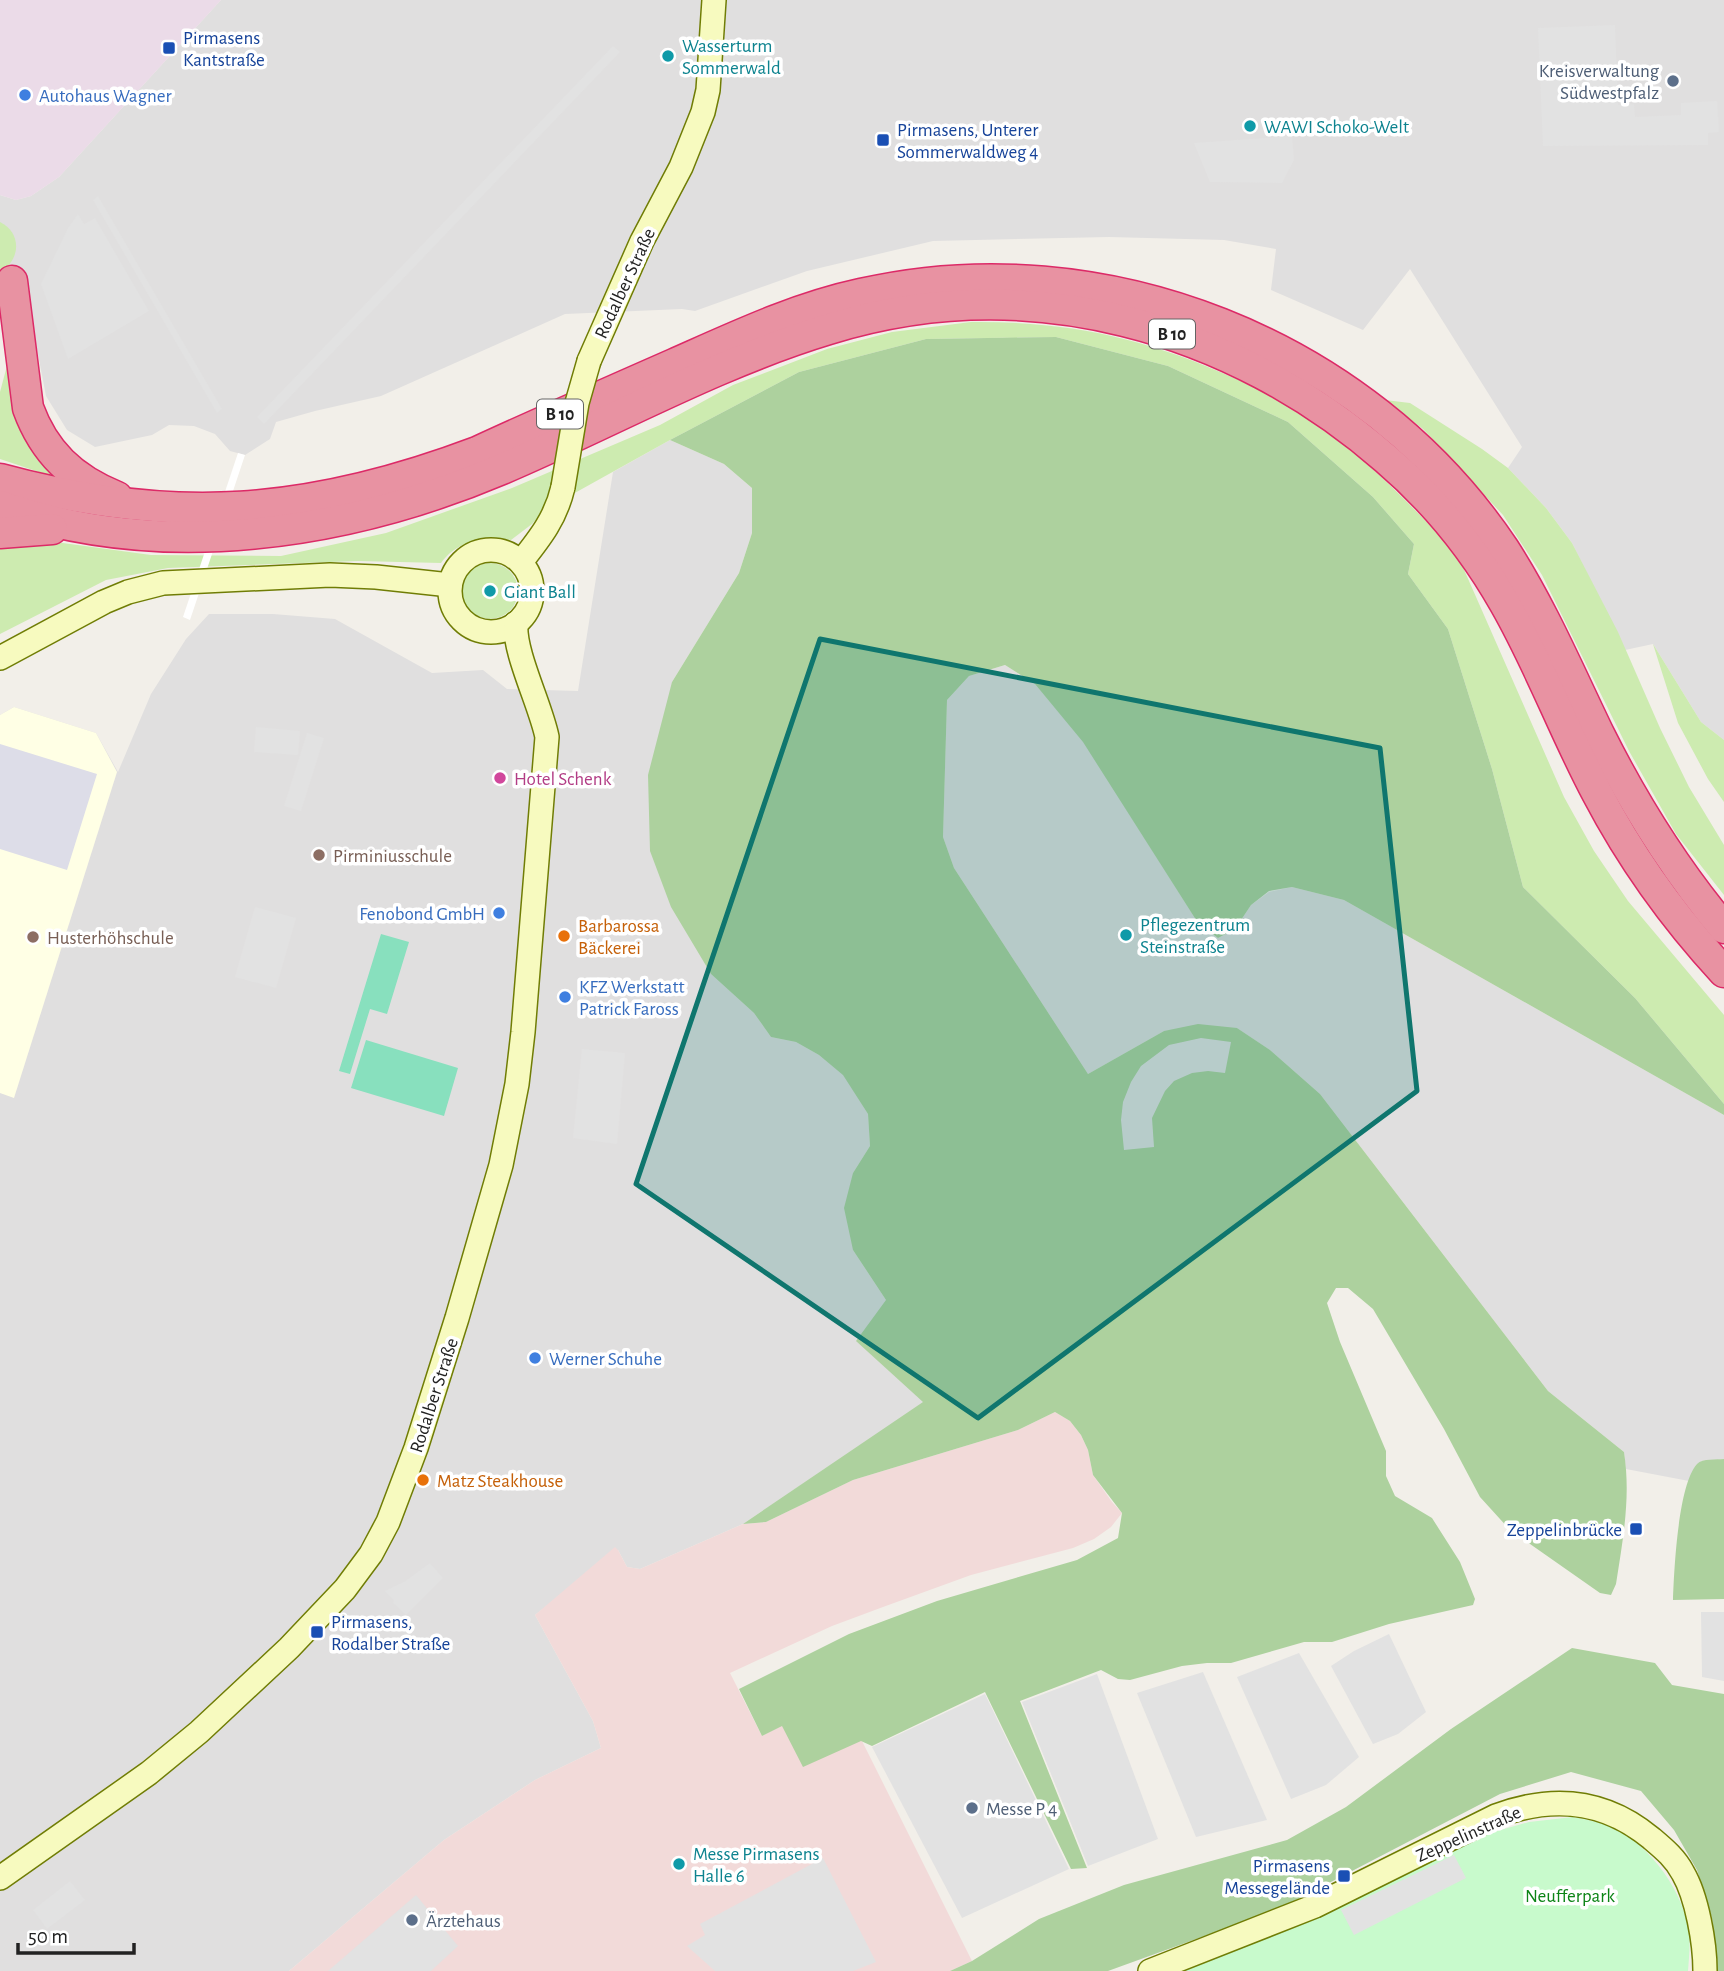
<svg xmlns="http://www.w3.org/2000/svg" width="1724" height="1971" font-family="'Alegreya Sans',sans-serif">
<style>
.residential{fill:#e0dfdf}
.commercial{fill:#f2dad9}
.industrial{fill:#ebdbe8}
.education{fill:#ffffe5}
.grass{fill:#cdebb0}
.forest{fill:#add19e}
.park{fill:#c8facc}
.pitch{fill:#88e0be}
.parking{fill:#e2e2e2}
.plaza{fill:#dddde8}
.pier{fill:#fff}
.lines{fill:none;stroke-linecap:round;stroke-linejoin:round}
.secondary-casing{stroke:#707d05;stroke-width:26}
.highway-casing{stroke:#dc2a67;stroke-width:33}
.secondary{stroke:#f7fabf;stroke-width:23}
.highway{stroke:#e892a2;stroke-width:30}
.secondary-bridge-casing{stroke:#707d05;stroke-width:26;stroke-linecap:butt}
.secondary-bridge{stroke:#f7fabf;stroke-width:23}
.marked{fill:#0f766e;fill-opacity:0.2;stroke:#0f766e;stroke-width:5;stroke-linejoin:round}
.transit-dot{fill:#1a4fb4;stroke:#fff;stroke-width:2.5}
.culture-dot{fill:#0f9aa8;stroke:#fff;stroke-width:2.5}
.service-dot{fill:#5c6f8a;stroke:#fff;stroke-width:2.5}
.shop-dot{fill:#3f7fe0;stroke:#fff;stroke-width:2.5}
.hotel-dot{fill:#d1479c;stroke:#fff;stroke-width:2.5}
.education-dot{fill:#8d6e63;stroke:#fff;stroke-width:2.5}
.food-dot{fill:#e8710a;stroke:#fff;stroke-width:2.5}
.labels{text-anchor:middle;stroke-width:7;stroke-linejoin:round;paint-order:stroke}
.shield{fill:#fff;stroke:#646464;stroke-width:2}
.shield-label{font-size:18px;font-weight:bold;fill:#222}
.transit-label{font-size:19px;fill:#164399;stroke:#fff;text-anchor:start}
.culture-label{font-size:19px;fill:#0d838f;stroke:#fff;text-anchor:start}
.service-label{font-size:19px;fill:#4e5e75;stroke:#fff;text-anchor:start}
.shop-label{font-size:19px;fill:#366cbe;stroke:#fff;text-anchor:start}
.street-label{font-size:19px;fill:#222;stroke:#fff}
.hotel-label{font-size:19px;fill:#b23c85;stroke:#fff;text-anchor:start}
.education-label{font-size:19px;fill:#785e54;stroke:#fff;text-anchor:start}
.food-label{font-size:19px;fill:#c56008;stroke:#fff;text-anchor:start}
.park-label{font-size:19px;fill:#0c8416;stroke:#fff}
</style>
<rect width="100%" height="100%" fill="#f2efe9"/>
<g class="residential">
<path d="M221,0H1724V740L1701,722L1653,644L1625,650L1572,543L1546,508L1508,468L1522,447L1410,269L1363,330L1271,290L1276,249L1224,240L1109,237L933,241L807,271L695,311L682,309L565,314L381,396L315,411L276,422L270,439L245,455L230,451L215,434L194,426L169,425L152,435L95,447L67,430L46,396L27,297L0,305V195L16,200L31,196L59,177Z"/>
<path d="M670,440L724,464L752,488V533L739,573L672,682L711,974L754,1013L771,1037L796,1042L819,1055L844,1075L868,1114L870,1146L853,1173V1250L886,1300L924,1402L743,1524L640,1569L627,1567L618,1550L535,1615L593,1721L601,1748L535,1780L444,1840L289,1971H0V715L14,707L96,733L118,772L151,694L186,639L209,614H273L335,619L432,673L483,670L507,689L578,691L613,472Z"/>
<path d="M1005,665L1035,684L1084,742L1198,923L1218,938L1235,929L1251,905L1269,892L1292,887L1344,900L1724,1115V1459L1702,1461L1696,1465L1689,1481L1626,1469L1624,1452L1548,1391L1320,1094L1270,1050L1237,1028L1164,1031L1088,1074L954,868L943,837L947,700L969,676Z"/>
</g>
<path class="commercial" d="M1055,1412L1070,1421L1081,1435L1088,1450L1093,1475L1112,1502L1122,1513L1111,1527L1094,1539L1073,1548L971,1575L883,1607L832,1626L730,1673L762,1736L782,1725L862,1741L972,1961L950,1971H289L444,1840L535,1780L601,1748L593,1721L535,1615L615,1547L618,1550L627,1567L640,1569L743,1524L766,1522L853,1480L1018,1430Z"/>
<path class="industrial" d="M0,0H221L59,177L31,196L16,200L0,195Z"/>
<path class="education" d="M14,707L96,733L117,772L14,1098L0,1093V715Z"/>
<g class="grass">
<path d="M0,222C22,233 21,260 0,272Z"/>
<path d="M971,322C1068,321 1145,338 1234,378C1262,390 1290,402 1314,420C1367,460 1414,507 1458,556L1564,797L1594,851L1628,901L1724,1015V1104L1635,998L1523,887L1492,769L1448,629L1408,574L1414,544L1373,497L1288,422L1168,366L1056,337L926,339L799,372L670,440L546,509L532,524L511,540C483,538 459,539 441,563L358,561L168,568L106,580L0,634V541L26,538L151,555L281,556L386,533L512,488L660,425L733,385L827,349L892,332Z"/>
<path d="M12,347L34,451L54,477L0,459V392Z"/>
<path d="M1385,400L1410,403L1482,449L1508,468L1546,508L1572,543L1618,632L1660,728L1689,787L1724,845V895L1676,834L1629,751L1542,575L1503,515L1423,429Z"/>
<circle cx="490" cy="591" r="28"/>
<path d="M1653,644L1701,722L1724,740V802L1708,779L1678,723Z"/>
</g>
<g class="forest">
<path d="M1056,337L1168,366L1288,422L1373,497L1414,544L1408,574L1448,629L1492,769L1523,887L1635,998L1724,1104V1115L1344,900L1292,887L1269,891L1251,905L1235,929L1218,938L1198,923L1083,742L1035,684L1005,665L969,676L947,700L943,837L954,868L1088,1074L1164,1031L1198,1024L1237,1028L1270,1050L1320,1094L1548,1391L1624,1452C1631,1497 1623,1539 1616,1584L1611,1595L1600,1593L1510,1530L1480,1497L1444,1429L1373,1309L1348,1288H1336L1327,1303L1340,1342L1386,1451V1476L1395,1496L1432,1518L1460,1562L1475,1599L1473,1605L1389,1624L1332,1642H1304L1231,1663H1207L1182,1666L1130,1680L1118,1679L1101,1670L1020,1701L1087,1868L1071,1869L985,1692L872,1746L861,1741L803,1767L782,1726L762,1736L739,1689L849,1634L937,1601L1077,1560L1118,1538L1122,1513L1093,1475L1088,1450L1081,1435L1070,1421L1055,1412L1018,1430L853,1480L766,1522L743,1524L923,1402L856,1341L886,1300L853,1250L844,1208L853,1173L870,1146L868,1114L843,1075L819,1055L796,1042L771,1037L754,1013L711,974L671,907L650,851L648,775L672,682L739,573L752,533V488L724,464L670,440L799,372L926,339Z"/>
<path d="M1724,1459V1599L1673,1600C1674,1571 1678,1485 1697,1464C1703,1458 1716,1460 1724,1459Z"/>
<path d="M1572,1648L1655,1663L1672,1685L1724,1694V1971H1716L1717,1963L1712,1918L1697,1870L1674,1830L1641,1791L1571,1772L1500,1794L1279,1909L1108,1971H950L972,1961L1039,1919L1124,1885L1287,1840L1346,1807L1451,1729Z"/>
</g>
<path class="park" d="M1573,1817C1583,1819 1595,1821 1605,1824C1644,1838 1681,1886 1688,1927C1691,1941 1689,1957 1688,1971H1176L1490,1833L1529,1822Z"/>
<g class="pitch">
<path d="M381,934L409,942L387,1014L370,1009L350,1074L339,1071Z"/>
<path d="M366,1040L458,1068L444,1116L351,1088Z"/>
</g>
<g class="parking">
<path d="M1615,25L1618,105L1634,104L1635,117L1681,115V103L1717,101L1719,132L1708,133V145L1543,146L1538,28Z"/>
<path d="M613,46L620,52L264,424L257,417Z"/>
<path d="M1292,136L1294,160L1282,183L1210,182L1194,143Z"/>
<path d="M98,196L222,409L217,413L93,200Z"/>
<path d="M78,214L84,224L95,218L149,311L68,359L41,284L68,228Z"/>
<path d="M256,727L300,731L298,755L254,752Z"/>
<path d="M307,733L324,738L301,811L284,806Z"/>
<path d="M255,907L296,918L276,988L235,977Z"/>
<path d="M1201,1038L1231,1042L1225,1073L1208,1071L1192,1073L1174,1081L1165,1091L1152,1118L1154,1147L1124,1150L1121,1120L1123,1102L1131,1082L1141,1066L1169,1045Z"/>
<path d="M582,1049L625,1053L617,1144L573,1138Z"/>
<path d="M430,1563L443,1578L406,1615L393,1603L394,1601L385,1591L404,1582Z"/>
<path d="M1701,1612H1724V1681L1702,1677Z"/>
<path d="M1389,1634L1426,1712L1398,1734L1373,1744L1331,1666L1354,1651Z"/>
<path d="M1299,1653L1359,1757L1326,1785L1291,1799L1237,1677Z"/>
<path d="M1203,1672L1267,1820L1196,1837L1137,1693Z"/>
<path d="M1097,1674L1158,1839L1088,1866L1022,1702Z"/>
<path d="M985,1694L1069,1869L962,1918L872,1747Z"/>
<path d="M1454,1855L1466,1878L1354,1935L1341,1910Z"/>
<path d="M823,1858L876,1962L853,1971H715L687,1946L705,1935L700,1924Z"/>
<path d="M70,1881L85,1900L47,1929L33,1910Z"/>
<path d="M416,1895L458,1946L431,1971H328Z"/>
</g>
<path class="plaza" d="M0,744L97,774L67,870L0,849Z"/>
<path class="pier" d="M238,453L245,455L190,620L183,617Z"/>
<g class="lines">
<defs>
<g id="secondary">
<path d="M589,361L642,241L681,167L703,112L708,90L714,0"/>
<circle cx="491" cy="591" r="41"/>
<path d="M521,562C540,538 556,518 563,487"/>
<path d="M0,658L104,602L128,592L163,583L330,575L376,577L450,585"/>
<path d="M0,1878L149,1773L199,1732L289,1648L345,1589L371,1554L388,1522L416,1448L457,1318L501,1165L517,1084L523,1032L547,737C541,706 513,651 516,623"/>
<path d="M1150,1971L1315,1906L1496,1816C1552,1795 1604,1799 1651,1838C1664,1849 1675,1858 1683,1873C1697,1897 1705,1943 1705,1971"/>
</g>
<g id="highway">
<path d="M12,281L28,408C44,452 72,479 117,497"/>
<path d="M0,479C173,526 310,515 477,452C542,422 608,393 674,364C735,337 796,308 861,294C1102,239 1366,343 1504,549C1542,608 1569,672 1599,734C1634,804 1674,868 1724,928"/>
<path d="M0,506C163,563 346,535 502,469C610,423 716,363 829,329C1027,268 1232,325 1386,459C1434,500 1474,549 1505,604C1540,665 1564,731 1597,793C1631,858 1674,918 1724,972"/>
<path d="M0,533L52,529"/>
</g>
</defs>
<use href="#secondary" class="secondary-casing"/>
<use href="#highway" class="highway-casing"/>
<use href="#secondary" class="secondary"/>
<use href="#highway" class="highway"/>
<defs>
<path id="secondary-bridge" d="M563,487L577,403L589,361"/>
</defs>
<use href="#secondary-bridge" class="secondary-bridge-casing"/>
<use href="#secondary-bridge" class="secondary-bridge"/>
</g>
<path class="marked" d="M820,639L1380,748L1417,1091L978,1418L636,1184Z"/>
<g class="transit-dot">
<rect x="162" y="41" width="14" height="14" rx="3.5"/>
<rect x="876" y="133" width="14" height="14" rx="3.5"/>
<rect x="1629" y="1522" width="14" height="14" rx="3.5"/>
<rect x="310" y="1625" width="14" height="14" rx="3.5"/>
<rect x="1337" y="1869" width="14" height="14" rx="3.5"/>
</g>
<g class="culture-dot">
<circle cx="668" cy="56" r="7"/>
<circle cx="1250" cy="126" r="7"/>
<circle cx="490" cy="591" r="7"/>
<circle cx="1126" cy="935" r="7"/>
<circle cx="679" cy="1864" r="7"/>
</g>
<g class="service-dot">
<circle cx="1673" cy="81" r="7"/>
<circle cx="972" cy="1808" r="7"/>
<circle cx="412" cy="1920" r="7"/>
</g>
<g class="shop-dot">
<circle cx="25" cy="95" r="7"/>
<circle cx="499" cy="913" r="7"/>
<circle cx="565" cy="997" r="7"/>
<circle cx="535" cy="1358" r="7"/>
</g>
<circle class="hotel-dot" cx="500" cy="778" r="7"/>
<g class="education-dot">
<circle cx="319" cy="855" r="7"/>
<circle cx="33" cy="937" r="7"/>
</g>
<g class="food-dot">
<circle cx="564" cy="936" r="7"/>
<circle cx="423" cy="1480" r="7"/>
</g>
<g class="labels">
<g class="shield">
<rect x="1149" y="319.5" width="46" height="29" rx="5"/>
<rect x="537" y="399.5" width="46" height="29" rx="5"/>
</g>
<g class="shield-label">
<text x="1172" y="340">B 10</text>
<text x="560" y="420">B 10</text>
</g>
<g class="transit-label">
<text x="183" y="44">Pirmasens<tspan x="183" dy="22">Kantstraße</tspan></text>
<text x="897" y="136">Pirmasens, Unterer<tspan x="897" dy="22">Sommerwaldweg 4</tspan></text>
<text x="1622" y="1536" text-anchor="end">Zeppelinbrücke</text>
<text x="331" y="1628">Pirmasens,<tspan x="331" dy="22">Rodalber Straße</tspan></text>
<text x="1330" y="1872" text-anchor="end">Pirmasens<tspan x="1330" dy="22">Messegelände</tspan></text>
</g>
<g class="culture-label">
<text x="682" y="52">Wasserturm<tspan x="682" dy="22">Sommerwald</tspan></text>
<text x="1264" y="133">WAWI Schoko-Welt</text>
<text x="504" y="598">Giant Ball</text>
<text x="1140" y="931">Pflegezentrum<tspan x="1140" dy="22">Steinstraße</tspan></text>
<text x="693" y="1860">Messe Pirmasens<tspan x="693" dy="22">Halle 6</tspan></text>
</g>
<g class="service-label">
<text x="1659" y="77" text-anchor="end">Kreisverwaltung<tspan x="1659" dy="22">Südwestpfalz</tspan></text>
<text x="986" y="1815">Messe P 4</text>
<text x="426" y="1927">Ärztehaus</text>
</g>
<g class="shop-label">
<text x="39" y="102">Autohaus Wagner</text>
<text x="485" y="920" text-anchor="end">Fenobond GmbH</text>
<text x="579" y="993">KFZ Werkstatt<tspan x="579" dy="22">Patrick Faross</tspan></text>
<text x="549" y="1365">Werner Schuhe</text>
</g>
<g class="street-label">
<text transform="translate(624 283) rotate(-65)" y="7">Rodalber Straße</text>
<text transform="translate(433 1395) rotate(-72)" y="7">Rodalber Straße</text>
<text transform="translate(1468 1833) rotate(-24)" y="7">Zeppelinstraße</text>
</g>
<g class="hotel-label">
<text x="514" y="785">Hotel Schenk</text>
</g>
<g class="education-label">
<text x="333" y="862">Pirminiusschule</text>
<text x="47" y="944">Husterhöhschule</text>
</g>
<g class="food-label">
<text x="578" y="932">Barbarossa<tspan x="578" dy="22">Bäckerei</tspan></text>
<text x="437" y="1487">Matz Steakhouse</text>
</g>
<g class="park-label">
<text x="1570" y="1902">Neufferpark</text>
</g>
</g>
<path d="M18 1943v10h116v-10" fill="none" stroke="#222222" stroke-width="3.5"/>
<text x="28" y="1943" font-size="21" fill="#222222" stroke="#ffffff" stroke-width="5" paint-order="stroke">50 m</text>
</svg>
